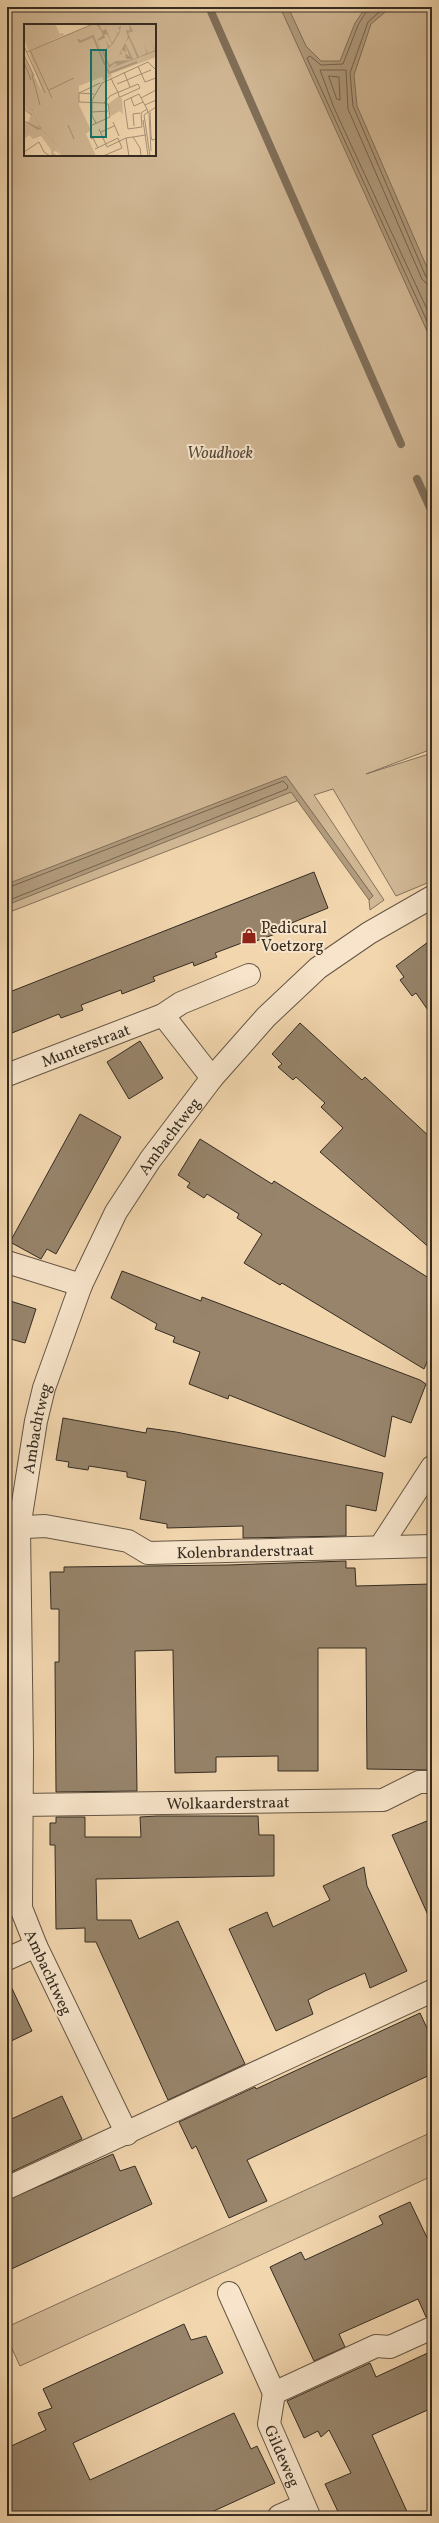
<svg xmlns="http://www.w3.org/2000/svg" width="439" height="2523" font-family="Vollkorn,serif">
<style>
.green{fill:#d2b996;stroke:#84725c;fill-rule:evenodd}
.water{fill:#b29c7e;stroke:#806f59}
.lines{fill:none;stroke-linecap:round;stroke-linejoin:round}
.shore{stroke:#746450;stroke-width:1}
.stream{stroke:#806f59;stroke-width:8}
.building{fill:#97846b;stroke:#352c22}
.minor-casing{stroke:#645645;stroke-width:24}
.minor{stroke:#f7e4ca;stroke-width:22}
.labels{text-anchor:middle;stroke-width:4;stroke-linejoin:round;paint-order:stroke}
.park-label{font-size:16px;font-style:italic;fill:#544839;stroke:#f7e4ca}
.poi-label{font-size:16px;fill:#352c22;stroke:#f7e4ca;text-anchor:start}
.street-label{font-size:16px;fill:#352c22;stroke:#f7e4ca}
.inset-river{fill:none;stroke:#b29c7e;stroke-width:2}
.inset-road{fill:none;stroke:#a69276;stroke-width:1}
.view{fill:#0f766e;fill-opacity:0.15;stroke:#0f766e;stroke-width:2}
.inset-edge{fill:none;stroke:#352c22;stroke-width:2}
</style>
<rect width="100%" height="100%" fill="#f2d6ae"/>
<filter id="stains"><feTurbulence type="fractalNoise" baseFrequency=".005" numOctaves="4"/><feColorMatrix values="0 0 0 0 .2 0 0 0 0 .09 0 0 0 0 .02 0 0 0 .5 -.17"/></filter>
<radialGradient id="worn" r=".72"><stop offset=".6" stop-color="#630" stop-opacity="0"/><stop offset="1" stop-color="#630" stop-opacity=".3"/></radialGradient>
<g class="green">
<path d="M7,7H432V749L366,774L432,753V881L396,896L333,789L314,795L384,900L370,910L369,900L373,896L302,799L7,913ZM25,25H155V155H25Z"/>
<path d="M432,2132V2176L20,2366L7,2338V2327Z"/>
</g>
<g class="water">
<path d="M280,7H288L306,46L321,61H340L355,23L366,7H391L371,24L354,75L357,106L432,279V342Z"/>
<path d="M286,776L373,896L369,900L291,792L7,905V884Z"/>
</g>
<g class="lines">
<g class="shore">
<path d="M369,7L358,25L343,64L321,65L310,56L307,58L432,332"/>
<path d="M385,7L368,22L350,73L353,106L426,277L432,279"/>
<path d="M329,76L339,77L340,100L337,99Z"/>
<path d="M432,284L426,283L422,279L348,109L346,70H320L334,108L432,320"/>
<path d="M7,888L283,781L288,786L287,789L7,901"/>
</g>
<g class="stream">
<path d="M209,7L401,444"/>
<path d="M417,479L432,512"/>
</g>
</g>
<g class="building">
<path d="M314,872L328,908L277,929L278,933L256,941L255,938L215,953L217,957L194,966L193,962L153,977L155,981L122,994L121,990L81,1005L83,1010L61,1018L59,1014L7,1035V993Z"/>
<path d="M432,939V1016L416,993L412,996L400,980L404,977L396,966Z"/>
<path d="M300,1023L362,1080L365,1077L432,1139V1250L320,1152L343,1128L321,1107L325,1103L296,1077L293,1080L278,1067L282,1064L272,1054Z"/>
<path d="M140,1041L163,1078L129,1099L107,1062Z"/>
<path d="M80,1114L121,1137L56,1254L47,1249L41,1259L10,1242Z"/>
<path d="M200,1139L272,1184L274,1181L432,1280V1350L424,1369L282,1283L280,1285L244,1263L262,1234L237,1218L239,1214L207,1194L204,1198L187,1187L190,1183L178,1175Z"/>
<path d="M122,1271L201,1301L202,1297L420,1380L426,1384L411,1423L392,1416L385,1457L229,1395L228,1399L189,1384L200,1352L173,1342L175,1337L155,1329L157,1324L111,1298Z"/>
<path d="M7,1300L36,1309L25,1343L7,1338Z"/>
<path d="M63,1418L146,1433L147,1428L176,1432L383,1473L376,1511L346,1505V1536L243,1538V1526L167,1528V1524L140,1519L146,1481L127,1477V1472L89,1466L88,1470L68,1467L69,1462L56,1460Z"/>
<path d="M346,1561V1568H355L356,1586L432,1584V1770L367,1769L366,1648H318V1771H278V1756L216,1757V1772L175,1773L173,1650L135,1651L137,1791L56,1792L55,1662H59V1609H51L50,1572H64V1567L228,1565Z"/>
<path d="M157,1816H258L259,1835H274V1876L96,1879L97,1920H131L139,1939L178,1921L245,2064L168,2100L96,1942H85V1928L56,1929L55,1845H50V1823H56V1817H85V1837H141L140,1817Z"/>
<path d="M432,1819V1924L392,1835Z"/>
<path d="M364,1867L367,1886L407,1971L370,1988L365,1973L325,1991L308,2000L313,2014L276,2031L229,1929L267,1912L273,1927L330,1900L323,1886Z"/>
<path d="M7,1978L32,2031L7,2043Z"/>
<path d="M420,2013L432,2039V2074L247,2160L267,2201L229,2218L196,2146L192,2149L179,2122L255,2087L256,2089Z"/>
<path d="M62,2096L82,2139L7,2174V2121Z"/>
<path d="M113,2154L120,2171L135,2166L152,2204L7,2271V2200Z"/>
<path d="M410,2202L432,2248V2316L426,2317L418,2299L339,2334L345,2347L314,2361L270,2267L301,2252L305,2260L383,2224L379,2216Z"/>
<path d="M184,2324L191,2340L206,2336L223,2373L73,2443L90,2480L234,2413L251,2449L257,2446L275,2483L203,2516H7V2448L46,2430L38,2413L52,2408L43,2389Z"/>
<path d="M432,2351V2408L372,2435L409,2516H340L325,2484L351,2473L329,2430L321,2437L318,2431L304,2438L287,2401L370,2363L376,2377Z"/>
</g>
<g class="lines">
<defs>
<g id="minor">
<path d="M163,1015L212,1078"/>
<path id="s1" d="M7,1075L163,1015L181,1003L249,975"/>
<path d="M7,1262L81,1285"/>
<path id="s2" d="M7,1528L45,1526L128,1541L148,1553L432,1546"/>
<path d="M380,1547L432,1467"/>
<path id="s3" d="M20,1805L383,1800L419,1782H432"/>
<path d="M7,1959L36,1946"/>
<path id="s4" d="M127,2134L36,1946L21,1908L22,1752L19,1528L36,1421L44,1388L81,1285L116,1212L150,1160L212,1078L266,1017L318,968L369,933L432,897"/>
<path d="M7,2188L432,1991"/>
<path d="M229,2293L274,2393"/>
<path d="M274,2393L376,2346L390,2347L432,2328"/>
<path id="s5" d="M274,2393L269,2424L309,2516"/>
<path d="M279,2516L304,2505"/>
</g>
</defs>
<use href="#minor" class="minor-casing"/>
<use href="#minor" class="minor"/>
</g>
<defs>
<symbol id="shop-bare" viewBox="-9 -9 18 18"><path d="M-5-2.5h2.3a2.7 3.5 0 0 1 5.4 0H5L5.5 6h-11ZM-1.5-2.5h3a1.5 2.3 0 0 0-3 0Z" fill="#8f2418" stroke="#f7e4ca" stroke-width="2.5" paint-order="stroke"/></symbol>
</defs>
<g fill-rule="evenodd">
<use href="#shop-bare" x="238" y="925" width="22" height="22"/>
</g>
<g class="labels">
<g class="park-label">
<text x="220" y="458">Woudhoek</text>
</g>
<g class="poi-label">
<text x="261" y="933">Pedicural<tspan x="261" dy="18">Voetzorg</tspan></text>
</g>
<g class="street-label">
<text dy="6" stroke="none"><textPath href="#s1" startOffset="84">Munterstraat</textPath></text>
<text dy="6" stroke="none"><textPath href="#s4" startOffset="1055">Ambachtweg</textPath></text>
<text dy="6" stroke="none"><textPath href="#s4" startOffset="731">Ambachtweg</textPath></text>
<text dy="6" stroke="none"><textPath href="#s2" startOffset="243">Kolenbranderstraat</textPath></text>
<text dy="6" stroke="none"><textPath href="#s3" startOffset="208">Wolkaarderstraat</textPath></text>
<text transform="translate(49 1972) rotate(65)" y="6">Ambachtweg</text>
<text dy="6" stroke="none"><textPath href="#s5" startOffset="66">Gildeweg</textPath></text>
</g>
</g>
<g transform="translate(24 24)">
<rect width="132" height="132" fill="#f2d6ae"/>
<path d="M0,0L2,3V0H31L36,10L39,9L40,11L19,20L70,0H132V33L87,50L88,52L80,57L78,53L55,62V81L67,106L62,110L72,132H38L30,119L37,132L32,127L29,128L33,132H27V126L17,112L9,115L5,111L0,115V97L5,99L8,91L0,86V83L9,87L16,104L14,106L16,105L28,115L18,106L10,87L0,82V32L19,70L5,28L14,23L6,26L3,19L6,26H4L0,14ZM95,72L98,75L99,91L96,87L87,92L84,80Z" fill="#d2b996"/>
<path d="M71,0H75L78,7L82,5L88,19L93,11L88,0L93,10L96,7L92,0L95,4L97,0L96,8L89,20L80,28L85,41L92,37L107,36V35H103L97,31L102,34L101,29L106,33L101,21L102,28L98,26L97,29H99L95,31L104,13L102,6L106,7L105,0L109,7L104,9L115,33L123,29L120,21L124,29L131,26L127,16L132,27L85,45L93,41L91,39L85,44L73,16L79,11L76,5L73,6L76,4ZM83,10L88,20L85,22L81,15L84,23L78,28L73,17L81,14L80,11ZM105,14L113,33L112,34L109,35L101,19ZM0,82L9,86L18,106L27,114L38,132L28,115L16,105L14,106L0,97L5,98L7,91L0,86L8,90L5,99L16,104L9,87Z" fill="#b29c7e" fill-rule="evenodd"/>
<path class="inset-river" d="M54,15L56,18L69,12L81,41M82,42L85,49L113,38"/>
<path class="inset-road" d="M0,22L21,69M6,26L28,74M3,28L69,0M0,31L10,52M0,38L7,56M114,42L121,58L132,54M100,48L106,63M8,51L16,81M93,60L127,46M25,66L50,54M55,69V78L80,79M55,69L76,59M55,69L70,70M107,74L110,82L119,78M117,74L132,66M80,79L86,72L94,68H95L114,60L116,64L96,73L95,72L94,68L90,61L87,54M121,81L132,76M123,85L117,89L118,103L104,105L100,77L115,70L123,85L124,89M68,88L84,87M126,88L127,112L128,116L132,115M125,89L127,127M119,96L124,132M89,98L95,112M72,99L68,92V76L78,59L124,38L132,46M44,101L50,115M66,102L86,93L84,80L80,79M110,102L109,90L116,89M75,105L83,123L102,114L122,111M77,108L90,102M109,113L116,124L117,132M102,114L105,132M67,115L69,114L74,124M71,125L94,114L98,124L79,132M0,128L15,118L20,128L26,132M126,132L120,91L132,83"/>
<path class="view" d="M67,26H82V113H67Z"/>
<rect width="132" height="132" class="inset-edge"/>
</g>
<rect width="439" height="2523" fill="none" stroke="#f2d6ae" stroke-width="24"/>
<rect x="8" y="8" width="423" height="2507" fill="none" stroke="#352c22" stroke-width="2"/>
<rect x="12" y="12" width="415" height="2499" fill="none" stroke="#352c22"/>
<rect width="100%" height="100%" filter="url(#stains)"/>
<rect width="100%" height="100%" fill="url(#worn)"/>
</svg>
